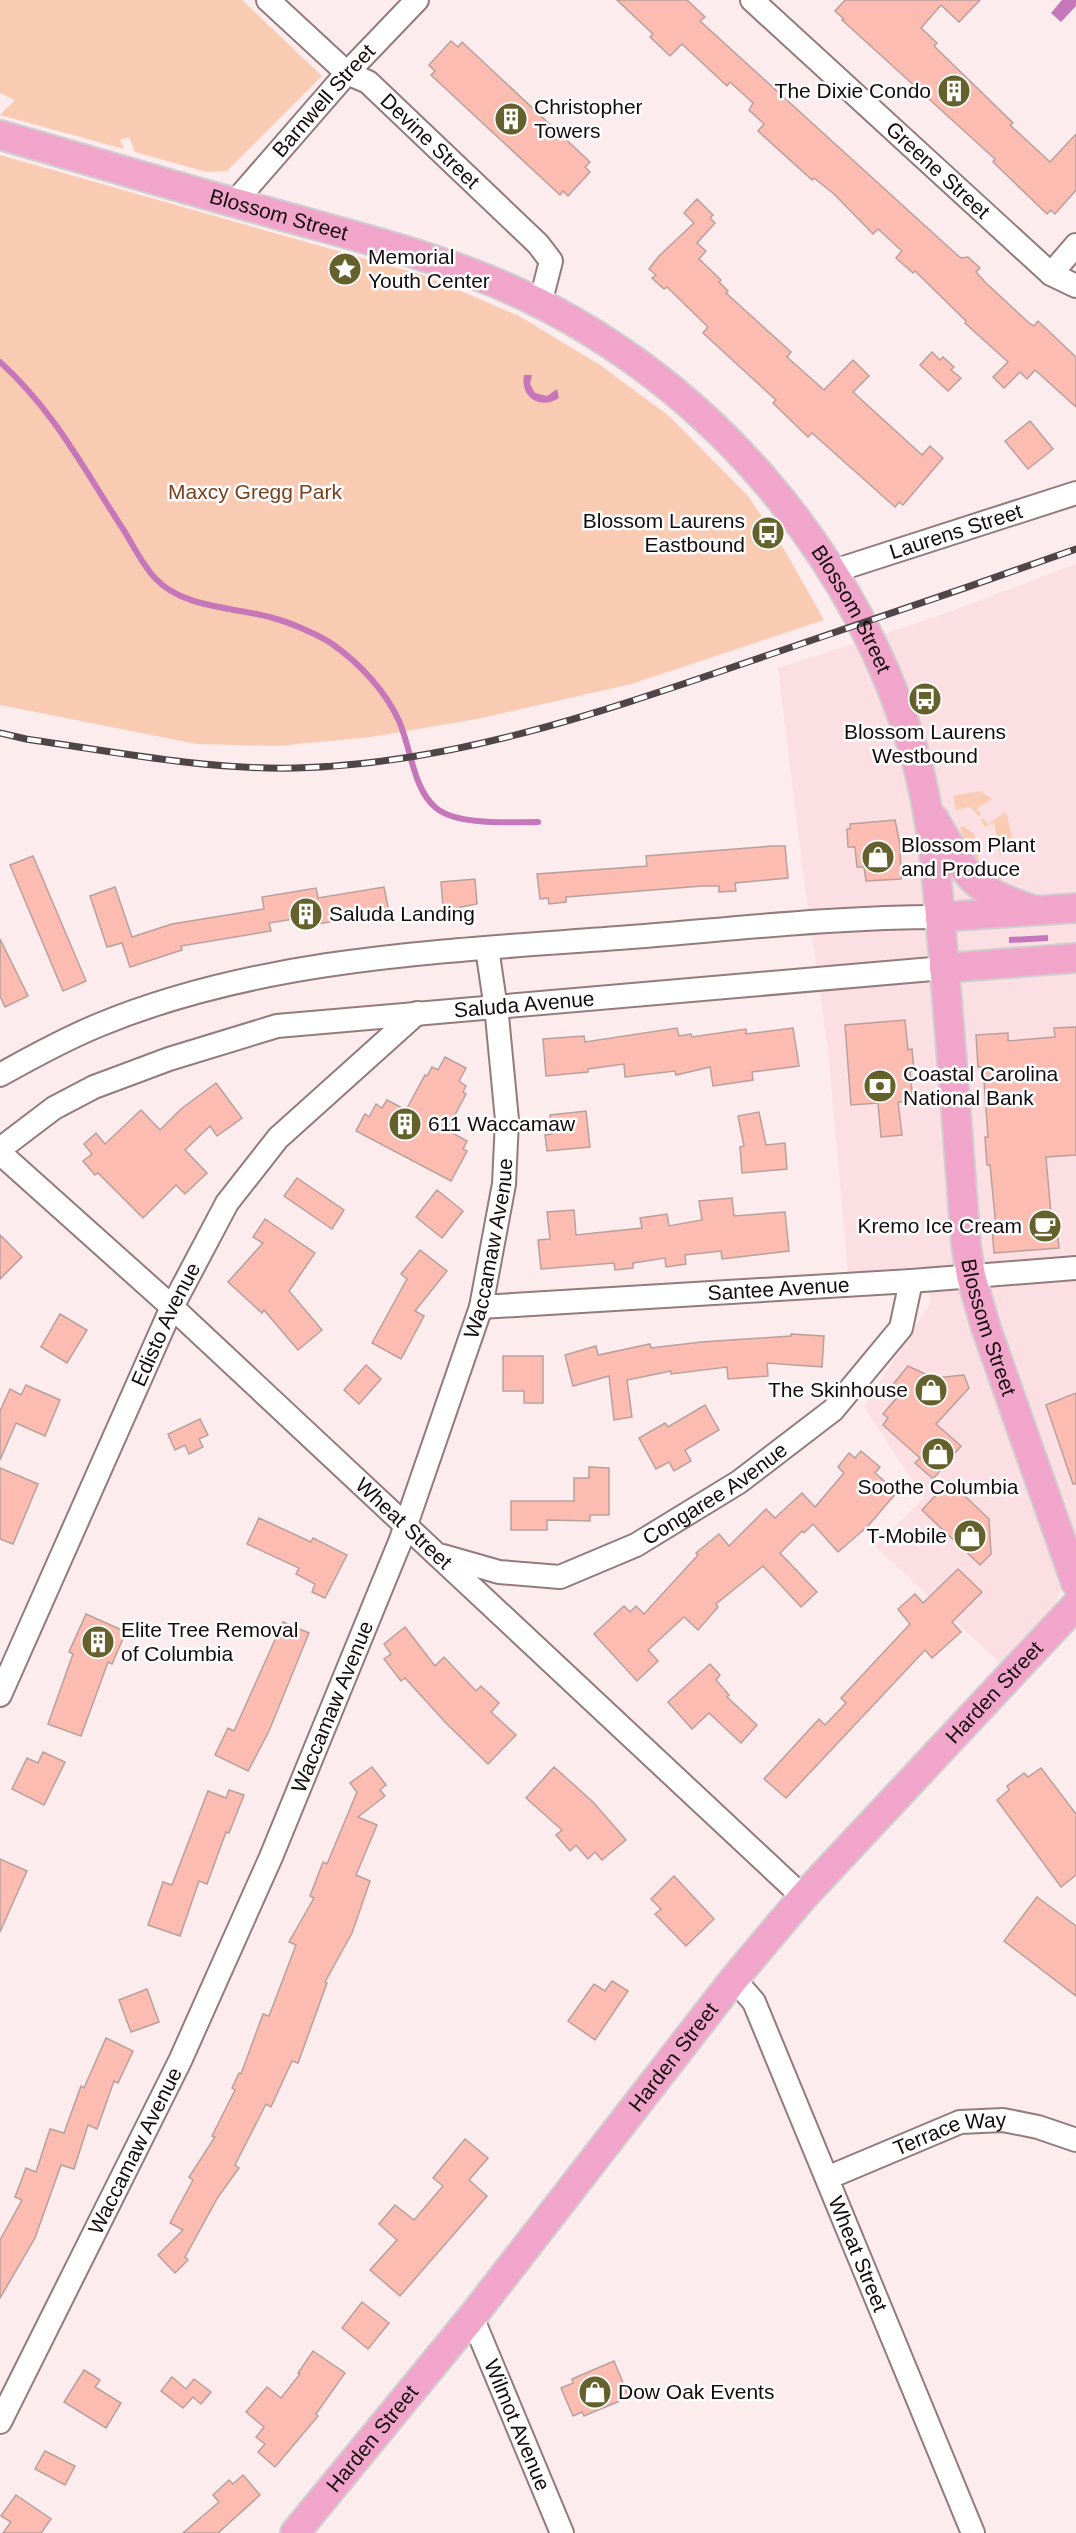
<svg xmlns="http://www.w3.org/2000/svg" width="1076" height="2533" font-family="Helvetica,sans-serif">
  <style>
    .built { fill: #fcdfe2 }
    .green { fill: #facbb3 }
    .water { fill: #c577b9 }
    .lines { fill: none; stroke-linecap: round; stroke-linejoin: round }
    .stream { stroke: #c577b9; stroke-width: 6 }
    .building { fill: #fcbcb1; stroke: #b9a09c; stroke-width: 1.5 }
    .minor-casing { stroke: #937b7d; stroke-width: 26 }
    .major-casing { stroke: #d0cecf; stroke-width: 32 }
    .minor { stroke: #fff; stroke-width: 22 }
    .major { stroke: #f1a5cb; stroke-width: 28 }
    .rail-casing { stroke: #4f4446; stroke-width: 7 }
    .rail { stroke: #fefefe; stroke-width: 4.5; stroke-dasharray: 14; stroke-linecap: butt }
    .labels { text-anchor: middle; stroke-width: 5; stroke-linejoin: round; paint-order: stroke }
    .poi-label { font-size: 21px; fill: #150c0e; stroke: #fefefe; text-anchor: start }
    .street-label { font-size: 21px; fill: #150c0e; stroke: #fefefe }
    .park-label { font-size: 21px; fill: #7a3f1c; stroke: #fefefe }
  </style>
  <rect width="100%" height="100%" fill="#fdecee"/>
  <!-- built -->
  <path class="built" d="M1076,564V1560L1055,1603L1000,1663L875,1546L924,1498L864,1407L931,1302L923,1266L848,1273L828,1050L802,865L778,668L933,618Z"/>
  <!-- green -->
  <g class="green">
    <path d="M0,0H242L322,76L227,171L207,172L135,152L129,137L120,140L124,149L0,115L15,100L0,93Z"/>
    <path d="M0,155L426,276L519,316L600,365L669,416L748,496L785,551L824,620L631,684L477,719L371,737L278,746L197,744L0,705Z"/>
    <path d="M980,791L992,799L977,808L981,815L979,816L970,807L956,810L953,796Z"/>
    <path d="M1006,812L1014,845L1000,856L994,822L985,827L981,819L983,818L988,824Z"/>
    <path d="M963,826L974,834L979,857L977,863L966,851L960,827Z"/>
    <path d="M989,866L1001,873L1002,885L994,882L981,868Z"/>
  </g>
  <!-- water -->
  <g class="water">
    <path d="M1062,0H1076V6L1061,22L1051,13Z"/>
    <path d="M524,375H532L530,384L535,393L547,396L557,389L559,398C541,410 520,398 524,375Z"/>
    <path d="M1048,935V941L1009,943V937Z"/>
  </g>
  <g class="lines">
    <!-- stream -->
    <path class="stream" d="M0,362C55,412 83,468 123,529C133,545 142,564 155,578C183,609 236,607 273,618C289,622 322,636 335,646C361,665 386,692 399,721C411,748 413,789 436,808C458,826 511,822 538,822"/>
  </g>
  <!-- building -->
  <g class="building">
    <path d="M617,0H687L705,17L700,21L955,253L961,258L968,257L980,268L976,272L986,283L1029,323L1034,326L1038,321L1076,357V407L1035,370L1027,379L1020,372L1004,388L993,377L1008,362L965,323L966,321L915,271L913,273L896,258L902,251L878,229L873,234L834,194L814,178L812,180L758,131L764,124L749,110L753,103L730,82L727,86L682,44L670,56L650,37L653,34Z"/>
    <path d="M845,0H980L959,22L941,5L921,28L937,43L934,46L1013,123L1010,125L1050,162L1076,134V190L1055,214L1051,210L1047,214L993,162L995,159L842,20L844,19L835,11Z"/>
    <path d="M451,41L458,47L462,42L590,162L585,167L590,172L568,196L563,191L560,195L431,75L435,71L429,65Z"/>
    <path d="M697,199L713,215L710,218L715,223L697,243L706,251L699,259L721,280L719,282L728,291L726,293L791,352L787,357L824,390L853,360L869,376L853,392L922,455L930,446L943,458L903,505L899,502L895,507L812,433L808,437L773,403L776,400L703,333L708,327L667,287L664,289L652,278L656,275L649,269L659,256L694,223L684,213Z"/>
    <path d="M932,352L940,360L943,357L954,367L951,370L961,378L948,391L920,365Z"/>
    <path d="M1030,421L1053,449L1028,469L1005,441Z"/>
    <path d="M895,820L900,844L901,879L866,881L864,867H857L855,847H848L847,829H850V824Z"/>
    <path d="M773,846H785L788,878L735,883L736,891L719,892V886H702L566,897V902L549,904L548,898L540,899L537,874L647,866L646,856Z"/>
    <path d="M33,856L86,981L63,991L10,865Z"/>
    <path d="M475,879L477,904L451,909V907H443L441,882Z"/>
    <path d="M115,887L132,937L172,924L264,909L262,897L316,888L318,898L384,887L389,912L318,924L317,915L269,923L271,931L181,946L182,950L130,967L122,943L107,947L90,896Z"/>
    <path d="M0,939L28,996L5,1007L0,996Z"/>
    <path d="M905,1020L908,1050L912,1049L914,1071H910L913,1101L898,1102L902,1135L881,1137L878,1103L851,1105L845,1025Z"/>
    <path d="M1076,1027V1155L1046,1157L1052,1226H1057L1059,1248L994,1253L992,1228L996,1227L990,1165H987L985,1137H988L983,1067H978L976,1035L1008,1033V1041L1055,1037L1054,1028Z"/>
    <path d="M677,1028L679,1036L691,1034L692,1037L746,1029V1034L793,1028L799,1066L752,1072L753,1080L713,1086L710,1067L676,1075L675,1071L625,1077L624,1064L588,1069V1072L546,1076L543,1039L584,1036L585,1042Z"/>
    <path d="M445,1057L466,1068L459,1081L466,1086L463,1092L466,1094L447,1130L467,1141L463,1149L467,1151L451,1181L356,1131L365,1114L369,1117L376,1104L382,1108L387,1100L406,1110L425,1075L427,1076L432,1067L438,1070Z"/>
    <path d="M216,1083L242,1118L217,1136L210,1126L185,1150L207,1173L185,1194L176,1185L143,1218L98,1173L95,1175L83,1161L92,1154L84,1144L96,1133L105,1144L141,1110L160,1130L181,1109Z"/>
    <path d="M586,1111L590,1147L547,1151L545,1135L552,1134L550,1115Z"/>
    <path d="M759,1112L766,1145L785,1143L787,1169L742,1173L740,1147L744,1146L738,1116Z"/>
    <path d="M297,1178L344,1210L332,1229L284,1196Z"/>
    <path d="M437,1190L463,1211L442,1238L416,1217Z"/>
    <path d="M732,1198L734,1216L785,1212L789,1251L722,1259L721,1251L685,1255L686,1264L666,1267L665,1258L633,1263V1268L615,1270L614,1263L541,1269L538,1240L550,1239L547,1212L574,1210L576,1235L642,1228L640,1218L667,1214L669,1226L702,1220L699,1201Z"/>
    <path d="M265,1219L315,1253L289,1291L322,1330L298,1350L264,1310L262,1313L228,1282L263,1243L253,1237Z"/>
    <path d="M0,1235L22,1257L0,1279Z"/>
    <path d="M420,1250L447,1271L415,1311L424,1316L401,1359L372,1343L407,1279L401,1274Z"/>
    <path d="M60,1314L87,1330L67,1363L41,1347Z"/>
    <path d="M791,1334L824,1336L822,1367L767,1363L768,1376L728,1379L727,1367L671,1374V1371L627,1380L632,1417L614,1420L609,1376L573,1386L565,1355L596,1346L598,1355L650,1344L651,1348L701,1342L791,1336Z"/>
    <path d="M503,1356H543V1403H524V1391H503Z"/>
    <path d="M366,1365L381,1379L359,1404L344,1390Z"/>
    <path d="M908,1366L934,1378L964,1375L969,1388L936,1424L961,1446L933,1479L915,1463L920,1458L883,1425L888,1418L883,1414L900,1394L891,1387Z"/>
    <path d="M26,1385L60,1400L45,1436L16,1423L0,1460V1411L10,1389L21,1395Z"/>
    <path d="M1076,1393V1484H1073L1046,1405Z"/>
    <path d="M705,1405L719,1430L685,1450L691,1461L674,1471L669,1462L656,1469L639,1438L665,1423L668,1427Z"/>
    <path d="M200,1419L208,1435L199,1439L203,1447L189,1454L185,1445L175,1450L168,1434Z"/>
    <path d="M861,1451L880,1467L875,1473L897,1492L868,1526L838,1552L813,1524L804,1533L802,1531L780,1553L817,1592L801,1607L763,1566L716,1604L718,1607L698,1630L684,1617L648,1650L658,1661L637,1681L594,1634L624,1606L630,1612L636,1606L644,1614L698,1555L696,1553L719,1534L729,1546L766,1509L775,1518L802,1493L815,1507L844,1473L838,1467L849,1453L855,1458Z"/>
    <path d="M589,1467L609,1468V1515H590V1521L547,1520V1530H511V1501H574V1478H589Z"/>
    <path d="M0,1468L38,1484L13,1544L0,1539Z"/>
    <path d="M949,1481L989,1519L991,1554L980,1565L922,1510Z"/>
    <path d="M259,1518L311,1542L313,1538L347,1555L325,1598L312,1592L315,1584L296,1574L299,1568L247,1544Z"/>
    <path d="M958,1569L982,1592L952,1622L961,1632L932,1658L925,1650L786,1798L764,1779L819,1719L825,1725L846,1703L841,1698L910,1624L898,1609L915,1594L923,1603Z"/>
    <path d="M86,1614L126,1632L112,1664L108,1662L81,1736L48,1724L73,1654L69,1652Z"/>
    <path d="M283,1622L309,1633L269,1731L248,1771L215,1755L228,1728L234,1731Z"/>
    <path d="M405,1627L435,1666L444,1657L476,1691L481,1686L499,1703L491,1712L516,1735L488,1764L446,1723L405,1678L401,1681L384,1659L391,1654L384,1644Z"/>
    <path d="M710,1664L720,1675L716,1680L729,1695L727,1697L757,1725L741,1743L709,1713L692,1729L668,1702Z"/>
    <path d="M43,1752L65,1762L44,1805L12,1789L27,1758L38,1763Z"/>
    <path d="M372,1767L386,1785L380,1790L385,1796L358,1817L377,1825L356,1875L370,1881L352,1933L325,1982L327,1983L298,2063L292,2061L271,2107L266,2104L235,2165L239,2168L218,2197L185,2257L188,2260L175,2273L158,2255L183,2230L170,2223L193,2180L189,2177L215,2137L212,2136L235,2090L232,2088L239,2073L241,2074L263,2014L269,2016L296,1945L289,1942L314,1898L310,1896L323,1862L327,1864L357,1792L350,1783Z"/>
    <path d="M554,1767L593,1802L626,1840L602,1860L595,1852L588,1859L576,1845L570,1851L556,1835L562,1830L526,1798Z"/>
    <path d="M1041,1768L1076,1814V1875L1061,1887L997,1800L1009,1790L1007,1786L1024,1773L1028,1777Z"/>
    <path d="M229,1790L244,1795L229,1833L226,1832L207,1884L199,1881L180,1936L148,1925L163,1882L172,1885L208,1791L226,1798Z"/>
    <path d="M0,1859L27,1871L0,1932Z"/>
    <path d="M674,1876L714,1919L686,1946L655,1914L661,1909L651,1899Z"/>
    <path d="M1037,1897L1076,1926V1996L1004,1941Z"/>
    <path d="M612,1981L628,1991L595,2040L568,2021L594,1984L605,1991Z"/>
    <path d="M147,1989L159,2022L131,2032L119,2000Z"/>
    <path d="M106,2038L133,2051L118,2083L114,2081L97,2129L88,2125L74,2169L61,2165L35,2238L0,2298V2240L22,2200L15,2197L26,2168L36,2172L50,2129L64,2133L81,2086L84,2088Z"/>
    <path d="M465,2139L488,2158L469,2180L487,2196L400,2296L370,2270L397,2240L379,2224L395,2205L414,2220L443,2186L433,2178Z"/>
    <path d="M362,2302L389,2323L368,2349L342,2328Z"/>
    <path d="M313,2351L345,2373L316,2414L318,2416L275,2467L258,2452L265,2444L256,2437L264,2427L246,2412L267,2387L281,2398L300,2374L298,2373Z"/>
    <path d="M614,2361L629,2397L584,2416L582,2412L573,2416L561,2388L573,2383L572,2379Z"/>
    <path d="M84,2370L100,2380L95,2387L121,2403L106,2428L64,2402Z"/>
    <path d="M172,2377L186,2389L194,2379L211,2392L201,2404L193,2397L183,2408L161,2391Z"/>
    <path d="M45,2451L75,2466L65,2485L35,2469Z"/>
    <path d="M243,2475L260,2495L218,2533H183L219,2502L213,2495L229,2480L233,2484Z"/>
    <path d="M16,2495L51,2519L41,2533H3L11,2522L1,2516Z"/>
  </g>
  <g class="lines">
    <!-- minor casing -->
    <g class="minor-casing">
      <g id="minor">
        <path id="s1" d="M268,0L347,73L368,82L538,244L551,261L540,304"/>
        <path id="s2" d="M752,0L1051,274L1076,286"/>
        <path id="s3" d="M234,203L347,73L417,0"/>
        <path d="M1051,274L1076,245"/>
        <path id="s4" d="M834,571L1076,493"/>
        <path d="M0,1075C32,1057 65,1039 99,1025C266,956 453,951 631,937C733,929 837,917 940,917"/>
        <path id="s5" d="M0,1149L54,1108L94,1087L169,1059L277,1026L944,968"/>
        <path id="s6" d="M0,1153L172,1307L803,1897"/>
        <path id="s7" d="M481,1307L911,1281L1076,1268"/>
        <path id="s8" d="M443,1556L499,1572L560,1577L636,1545L739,1482L833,1410L901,1328L911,1281"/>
        <path id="s9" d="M0,1695L172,1307L227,1203L278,1138L417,1013"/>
        <path id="s10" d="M734,1979L754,2002L973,2533"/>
        <path id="s11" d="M827,2178L960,2122L1003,2120L1038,2127L1076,2140"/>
        <path id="s12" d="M472,2317L562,2533"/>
        <path id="s13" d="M0,2422L180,2061L271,1857L400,1542L481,1307L504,1184L507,1120L497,1016L487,948"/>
      </g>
    </g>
    <!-- major casing -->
    <g class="major-casing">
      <g id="major">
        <path id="s14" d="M0,135C88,160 176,187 265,211C342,233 422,252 496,283C702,370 863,556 919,771C935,833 938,898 944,962C952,1056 959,1151 966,1245L971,1276L986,1328L1076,1583"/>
        <path d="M934,819C967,875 969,890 1034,910"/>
        <path d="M940,917L1076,908"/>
        <path d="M944,968L1076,958"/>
        <path id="s15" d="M295,2533L472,2317L734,1979L803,1897L1076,1605"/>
      </g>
    </g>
    <!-- minor -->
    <use href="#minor" class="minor"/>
    <!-- major -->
    <use href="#major" class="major"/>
    <!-- rail casing -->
    <g class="rail-casing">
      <path id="rail" d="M0,733L26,739C115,752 206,770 296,768C449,764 593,715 736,666C849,628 963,589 1076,549"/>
    </g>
    <!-- rail -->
    <use href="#rail" class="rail"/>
  </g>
  <!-- icons -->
  <defs>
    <g id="building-disc" transform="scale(1.725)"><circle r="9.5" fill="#64612d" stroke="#fefefe"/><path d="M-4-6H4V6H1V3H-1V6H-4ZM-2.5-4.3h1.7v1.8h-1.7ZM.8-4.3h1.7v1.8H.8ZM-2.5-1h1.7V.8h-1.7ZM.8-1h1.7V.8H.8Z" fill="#fff"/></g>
    <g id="sight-disc" transform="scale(1.725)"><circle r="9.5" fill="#64612d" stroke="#fefefe"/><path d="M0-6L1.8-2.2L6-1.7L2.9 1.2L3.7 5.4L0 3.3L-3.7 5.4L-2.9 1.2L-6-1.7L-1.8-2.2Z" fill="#fff"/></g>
    <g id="bus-disc" transform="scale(1.725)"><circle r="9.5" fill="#64612d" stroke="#fefefe"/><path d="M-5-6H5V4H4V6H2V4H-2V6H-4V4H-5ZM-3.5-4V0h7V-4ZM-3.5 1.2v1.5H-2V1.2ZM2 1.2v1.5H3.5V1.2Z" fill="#fff"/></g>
    <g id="shop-disc" transform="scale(1.725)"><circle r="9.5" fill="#64612d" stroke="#fefefe"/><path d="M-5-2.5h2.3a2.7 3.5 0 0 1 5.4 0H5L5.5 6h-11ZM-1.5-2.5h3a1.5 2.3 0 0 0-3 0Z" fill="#fff"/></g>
    <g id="bank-disc" transform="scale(1.725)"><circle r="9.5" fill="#64612d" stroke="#fefefe"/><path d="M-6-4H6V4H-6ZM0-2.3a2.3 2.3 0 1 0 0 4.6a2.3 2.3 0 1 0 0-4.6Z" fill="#fff"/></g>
    <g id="cafe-disc" transform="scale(1.725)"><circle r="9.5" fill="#64612d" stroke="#fefefe"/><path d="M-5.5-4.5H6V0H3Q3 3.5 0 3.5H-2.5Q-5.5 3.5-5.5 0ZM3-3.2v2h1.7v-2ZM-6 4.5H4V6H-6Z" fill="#fff"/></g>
  </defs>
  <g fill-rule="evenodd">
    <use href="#building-disc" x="954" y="91"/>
    <use href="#building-disc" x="511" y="119"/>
    <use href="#sight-disc" x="345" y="269"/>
    <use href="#bus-disc" x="768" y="533"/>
    <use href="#bus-disc" x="925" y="699"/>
    <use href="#shop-disc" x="878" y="857"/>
    <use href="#building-disc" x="306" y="914"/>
    <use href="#bank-disc" x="880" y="1086"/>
    <use href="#building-disc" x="405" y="1124"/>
    <use href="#cafe-disc" x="1045" y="1226"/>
    <use href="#shop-disc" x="931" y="1390"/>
    <use href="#shop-disc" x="938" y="1454"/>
    <use href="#shop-disc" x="970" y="1536"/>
    <use href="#building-disc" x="98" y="1642"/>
    <use href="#shop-disc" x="595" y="2392"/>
  </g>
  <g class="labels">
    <!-- poi labels -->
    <g class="poi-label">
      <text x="931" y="98" text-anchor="end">The Dixie Condo</text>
      <text x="534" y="114">Christopher<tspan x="534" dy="24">Towers</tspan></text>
      <text x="368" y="264">Memorial<tspan x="368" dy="24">Youth Center</tspan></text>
      <text x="745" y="528" text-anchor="end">Blossom Laurens<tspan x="745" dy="24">Eastbound</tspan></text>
      <text x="925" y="739" text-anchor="middle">Blossom Laurens<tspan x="925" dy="24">Westbound</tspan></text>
      <text x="901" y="852">Blossom Plant<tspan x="901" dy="24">and Produce</tspan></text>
      <text x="329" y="921">Saluda Landing</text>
      <text x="903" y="1081">Coastal Carolina<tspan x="903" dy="24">National Bank</tspan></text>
      <text x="428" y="1131">611 Waccamaw</text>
      <text x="1022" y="1233" text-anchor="end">Kremo Ice Cream</text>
      <text x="908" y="1397" text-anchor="end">The Skinhouse</text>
      <text x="938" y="1494" text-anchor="middle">Soothe Columbia</text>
      <text x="947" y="1543" text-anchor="end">T-Mobile</text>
      <text x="121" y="1637">Elite Tree Removal<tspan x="121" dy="24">of Columbia</tspan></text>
      <text x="618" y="2399">Dow Oak Events</text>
    </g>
    <!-- street labels -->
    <g class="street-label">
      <text dy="7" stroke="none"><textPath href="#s3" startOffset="136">Barnwell Street</textPath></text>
      <text dy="7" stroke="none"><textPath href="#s1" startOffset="216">Devine Street</textPath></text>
      <text dy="7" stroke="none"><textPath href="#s2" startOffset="252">Greene Street</textPath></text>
      <text dy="7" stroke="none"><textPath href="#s14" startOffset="290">Blossom Street</textPath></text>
      <text dy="7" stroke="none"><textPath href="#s4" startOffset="128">Laurens Street</textPath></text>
      <text dy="7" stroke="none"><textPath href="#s14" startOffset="1010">Blossom Street</textPath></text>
      <text dy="7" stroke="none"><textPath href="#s5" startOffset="554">Saluda Avenue</textPath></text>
      <text dy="7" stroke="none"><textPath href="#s13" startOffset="1275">Waccamaw Avenue</textPath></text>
      <text dy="7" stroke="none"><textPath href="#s7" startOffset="298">Santee Avenue</textPath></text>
      <text dy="7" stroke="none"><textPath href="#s9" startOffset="406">Edisto Avenue</textPath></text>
      <text dy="7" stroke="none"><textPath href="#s14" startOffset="1748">Blossom Street</textPath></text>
      <text dy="7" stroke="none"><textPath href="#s8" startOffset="296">Congaree Avenue</textPath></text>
      <text dy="7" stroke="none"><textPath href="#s6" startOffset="548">Wheat Street</textPath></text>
      <text dy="7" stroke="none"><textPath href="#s15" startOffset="1094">Harden Street</textPath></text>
      <text dy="7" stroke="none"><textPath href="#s13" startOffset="789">Waccamaw Avenue</textPath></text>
      <text dy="7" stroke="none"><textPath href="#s15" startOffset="608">Harden Street</textPath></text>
      <text dy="7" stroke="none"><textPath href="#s11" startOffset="132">Terrace Way</textPath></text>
      <text dy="7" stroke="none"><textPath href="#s13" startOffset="303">Waccamaw Avenue</textPath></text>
      <text dy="7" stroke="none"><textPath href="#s10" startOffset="303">Wheat Street</textPath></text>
      <text dy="7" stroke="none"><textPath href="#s12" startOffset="117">Wilmot Avenue</textPath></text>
      <text dy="7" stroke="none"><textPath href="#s15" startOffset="122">Harden Street</textPath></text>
    </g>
    <!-- park labels -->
    <g class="park-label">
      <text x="255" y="499">Maxcy Gregg Park</text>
    </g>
  </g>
</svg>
